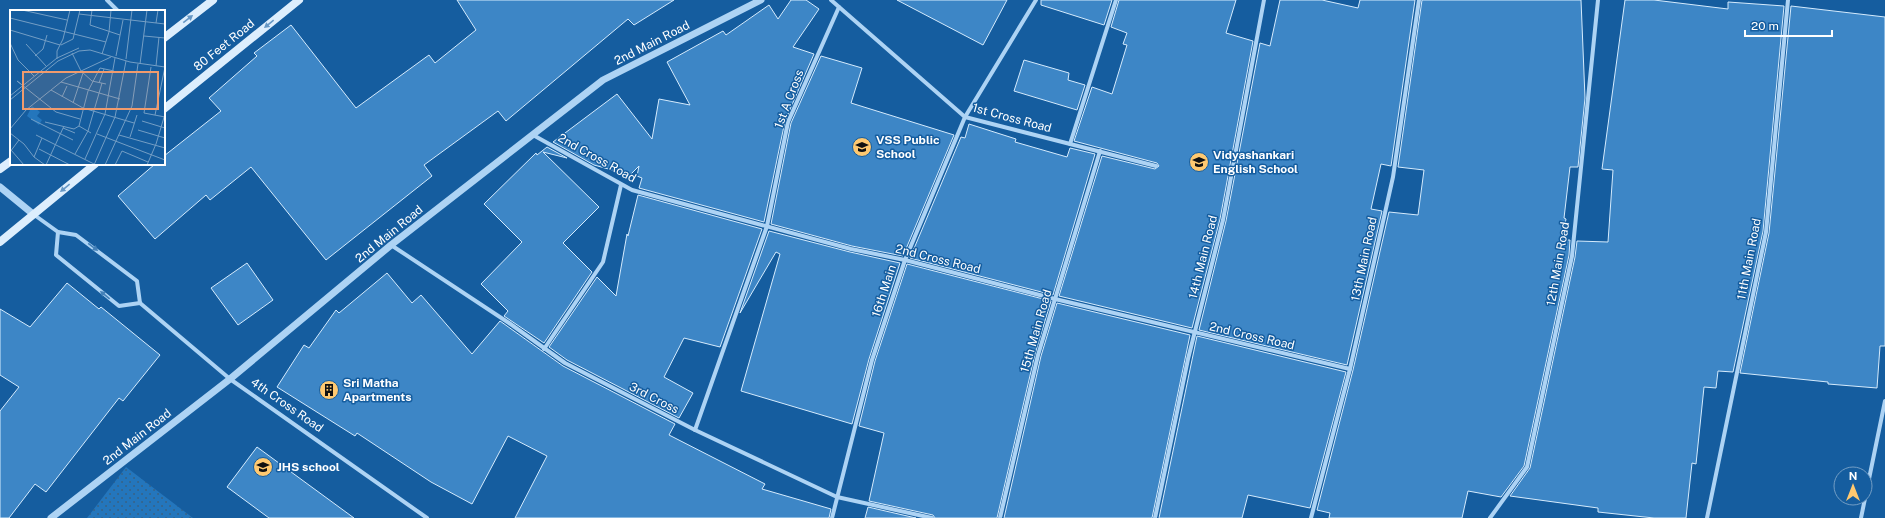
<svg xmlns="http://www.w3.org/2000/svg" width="1885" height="518" font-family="'Public Sans',sans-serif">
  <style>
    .grass { fill: url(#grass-dots) }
    .building { fill: #3d86c6; stroke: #d5ebfd }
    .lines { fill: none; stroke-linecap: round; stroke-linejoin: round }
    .minor { stroke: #add3f4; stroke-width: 4 }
    .tertiary { stroke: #add3f4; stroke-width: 7 }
    .secondary { stroke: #ddeefd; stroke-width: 8 }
    .oneway { fill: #6597c5 }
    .oneway2 { fill: #4380b8 }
    .labels { text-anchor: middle; stroke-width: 3; stroke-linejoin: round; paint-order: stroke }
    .street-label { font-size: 12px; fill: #fff; stroke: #155d9f }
    .poi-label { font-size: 12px; font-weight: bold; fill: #fff; stroke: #155d9f; text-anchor: start }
    .inset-road { fill: none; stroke: #739ec5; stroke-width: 1 }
    .view { fill: #f19b6d; fill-opacity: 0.15; stroke: #f19b6d; stroke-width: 2 }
    .inset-edge { fill: none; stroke: #fff; stroke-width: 2 }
  </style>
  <defs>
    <pattern id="grass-dots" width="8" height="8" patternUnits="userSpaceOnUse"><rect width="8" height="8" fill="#2476bc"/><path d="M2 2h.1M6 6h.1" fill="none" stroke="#386184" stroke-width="1.8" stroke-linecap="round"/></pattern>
  </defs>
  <rect width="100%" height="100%" fill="#155d9f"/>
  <!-- grass -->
  <path class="grass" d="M126,467L193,518H87Z"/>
  <!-- building -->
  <g class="building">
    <path d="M457,0H674L634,25L628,19L506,121L498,111L424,165L432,176L326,260L251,167L210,200L206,195L155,239L118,196L155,164H164V156L221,111L209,98L257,56L254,53L291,25L356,108L429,55L435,63L476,30Z"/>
    <path d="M791,0H806L819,9L793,47L814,54L785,121L764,222L639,188L642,178L637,176L639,166L630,175L594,165L553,142L617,94L652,139L659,99L690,105L667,62L723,31L726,35L769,5L778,19Z"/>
    <path d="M897,0H1007L983,45Z"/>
    <path d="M1041,0H1112L1104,25L1041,5Z"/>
    <path d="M1119,0H1236L1226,33L1253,41L1220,219L1192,328L1059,296L1102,156L1155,169L1159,166L1157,163L1074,141L1092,87L1112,94L1127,45L1123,44L1127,33L1111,27Z"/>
    <path d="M1280,0H1322L1358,8L1360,0H1415L1391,166L1381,164L1371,209L1382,211L1347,365L1199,330L1226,221L1260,43L1270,46Z"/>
    <path d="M1422,0H1581L1585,98L1578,167H1570L1564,218L1566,219L1562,240H1570L1569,255L1524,466L1501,497L1468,491L1462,518H1329L1330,513L1317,510L1353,370L1389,212L1418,215L1424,170L1398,167Z"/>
    <path d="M1625,0H1654L1728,9V2L1784,6L1763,231L1733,372L1718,371L1716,388L1704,387L1696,464L1692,463L1686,518H1654L1598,512V508L1510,496L1530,468L1575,257L1577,241L1608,242L1613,170L1602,169Z"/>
    <path d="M1791,6L1885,17V346H1880L1877,388L1828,384V382L1740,373L1769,233Z"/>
    <path d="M821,56L862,68L851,103L954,135L903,256L852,246L771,224L791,123Z"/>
    <path d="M1024,60L1069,73L1068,80L1085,85L1077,110L1014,91Z"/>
    <path d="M969,124L1016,139L1015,142L1067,157L1070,148L1095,154L1053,295L910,258L961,137L965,138Z"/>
    <path d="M547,147L567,158L543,152L599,207L563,243L592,272L544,343L504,316L508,311L481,284L522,242L484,204L536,153L537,155Z"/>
    <path d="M638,195L762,229L720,347L684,338L664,377L693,393L679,418L567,360L549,347L597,277L616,296L627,234L628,236Z"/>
    <path d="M769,231L850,252L900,263L869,359L852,424L741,391L780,254L776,252L740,313Z"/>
    <path d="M247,263L273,300L238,325L211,288Z"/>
    <path d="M907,264L1051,301L1035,354L997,518H935L933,515L869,501L884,433L859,426L875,361Z"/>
    <path d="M387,273L412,303L421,295L472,354L500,321L563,366L675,424L669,435L765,484L762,489L831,509L829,518H515L547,456L508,436L472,504L431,482L357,433L355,436L277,387L304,345L309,348L336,310L339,313Z"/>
    <path d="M67,283L99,309L101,307L160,355L123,401L119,398L46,492L35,484L9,518H0V411L19,387L0,375V309L30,327Z"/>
    <path d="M1057,303L1190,335L1152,518H1004L1041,356Z"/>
    <path d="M1197,336L1346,372L1310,508L1248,495L1242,518H1159Z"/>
    <path d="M257,447L354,518H269L227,487Z"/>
    <path d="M868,507L916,518H865Z"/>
  </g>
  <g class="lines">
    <!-- minor -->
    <g class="minor">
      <path d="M107,0L118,11"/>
      <path d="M831,0L965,117L1156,166"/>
      <path d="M533,135L632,190L851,249L905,260L1055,299L1350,369"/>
      <path d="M1070,144L1116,0"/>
      <path d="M33,214L58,232L76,235L137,281L140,303"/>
      <path d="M58,232L56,255L119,306L140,303"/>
      <path d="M391,245L509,323L565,363L695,430L837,497L932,518"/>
      <path d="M140,303L230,379L427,518"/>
      <path d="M544,349L603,262L621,185"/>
      <path d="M695,430L767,226L788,122L839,7"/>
      <path d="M832,518L872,360L905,260L965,117L1036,0"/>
      <path d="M1000,518L1038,355L1100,151"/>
      <path d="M1155,518L1188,359L1223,220L1264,0"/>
      <path d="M1311,518L1350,369L1393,177L1419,0"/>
      <path d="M1490,518L1527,467L1572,256L1598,0"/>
      <path d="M1707,518L1766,232L1788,0"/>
      <path d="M1861,518L1885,401"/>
    </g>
    <!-- tertiary -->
    <g class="tertiary">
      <path d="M0,187L33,214"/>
      <path d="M51,518L230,379L391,245L603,80L761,0"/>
    </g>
    <!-- secondary -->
    <g class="secondary">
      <path d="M164,38L213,0"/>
      <path d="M164,109L299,0"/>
      <path d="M0,169L11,161"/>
      <path d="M0,242L95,164"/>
    </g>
  </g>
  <!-- one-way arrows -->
  <defs><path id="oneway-solid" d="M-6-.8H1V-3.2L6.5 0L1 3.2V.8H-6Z"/></defs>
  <g class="oneway">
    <use href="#oneway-solid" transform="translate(188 19) rotate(-38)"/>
    <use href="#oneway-solid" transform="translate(269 24) rotate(141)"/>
    <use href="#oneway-solid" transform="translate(65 188) rotate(141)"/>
  </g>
  <g class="oneway2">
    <use href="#oneway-solid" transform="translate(93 247) rotate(37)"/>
    <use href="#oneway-solid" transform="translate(105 295) rotate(-141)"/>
  </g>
  <!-- icons -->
  <defs>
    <g id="school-disc" transform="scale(1)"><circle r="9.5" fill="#ffc970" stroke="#155d9f"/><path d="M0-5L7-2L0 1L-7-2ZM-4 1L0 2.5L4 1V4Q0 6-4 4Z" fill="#111"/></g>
    <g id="building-disc" transform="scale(1)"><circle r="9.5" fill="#ffc970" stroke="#155d9f"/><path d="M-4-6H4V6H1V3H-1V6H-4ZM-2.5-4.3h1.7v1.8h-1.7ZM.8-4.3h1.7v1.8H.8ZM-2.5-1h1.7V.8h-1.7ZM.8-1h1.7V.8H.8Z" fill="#111"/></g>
  </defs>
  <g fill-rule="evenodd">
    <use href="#school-disc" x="862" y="147"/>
    <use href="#school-disc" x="1199" y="162"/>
    <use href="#building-disc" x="329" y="390"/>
    <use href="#school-disc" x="263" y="467"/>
  </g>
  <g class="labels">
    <!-- street labels -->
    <g class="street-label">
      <text transform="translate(652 43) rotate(-27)" y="4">2nd Main Road</text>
      <text transform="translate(224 45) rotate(-39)" y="4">80 Feet Road</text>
      <text transform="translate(789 99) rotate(-69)" y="4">1st A Cross</text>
      <text transform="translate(1012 118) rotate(15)" y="4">1st Cross Road</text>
      <text transform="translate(597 158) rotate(29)" y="4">2nd Cross Road</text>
      <text transform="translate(389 234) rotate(-39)" y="4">2nd Main Road</text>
      <text transform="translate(1203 257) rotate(-76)" y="4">14th Main Road</text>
      <text transform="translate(938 259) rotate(14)" y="4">2nd Cross Road</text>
      <text transform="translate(1364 259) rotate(-78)" y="4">13th Main Road</text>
      <text transform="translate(1749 259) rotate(-79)" y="4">11th Main Road</text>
      <text transform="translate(1558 264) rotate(-80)" y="4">12th Main Road</text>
      <text transform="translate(884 291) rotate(-72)" y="4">16th Main</text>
      <text transform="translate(1036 331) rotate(-74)" y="4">15th Main Road</text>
      <text transform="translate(1252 336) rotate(13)" y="4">2nd Cross Road</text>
      <text transform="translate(654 398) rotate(27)" y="4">3rd Cross</text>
      <text transform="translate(287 405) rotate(35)" y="4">4th Cross Road</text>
      <text transform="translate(137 437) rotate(-38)" y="4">2nd Main Road</text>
    </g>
    <!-- poi labels -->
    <g class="poi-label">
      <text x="876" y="144">VSS Public<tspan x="876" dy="14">School</tspan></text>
      <text x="1213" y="159">Vidyashankari<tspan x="1213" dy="14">English School</tspan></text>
      <text x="343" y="387">Sri Matha<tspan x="343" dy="14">Apartments</tspan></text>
      <text x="277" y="471">JHS school</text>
    </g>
  </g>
  <!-- overview -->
  <g transform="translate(10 10)">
    <rect width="155" height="155" fill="#155d9f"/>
    <path d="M22,96L30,102L27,106L32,110L29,115L17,106Z" fill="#2476bc"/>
    <path class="inset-road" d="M12,0L57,10M82,0L80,15L110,25M69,4L155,14M0,8L96,32M146,13L148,0M0,20L50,35M134,26L155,28M0,33L8,50L24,66M16,34L36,56M51,35L63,29L70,0M62,43L71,61L82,71L96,74M92,44L99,22L101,0M25,46L33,39L37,25M106,46L113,10M47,49V41L53,29L60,0M116,49L122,0M130,54L137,0M146,56L149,27M141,57L134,103L155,107M51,72L110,89M89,73L94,59M11,74L7,71L46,102L70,109M41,80L73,98L124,113M0,86L47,48L69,38M52,87L57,76M0,90L48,51L69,41L80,40L120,52L155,57M63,93L73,63M145,105L155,57M21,109L63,130M132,111L155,118M35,112L64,119L69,116L81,123M69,116L78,81L90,58L104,61M53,118L65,123M0,119L16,100L56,68L101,47M128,120L155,128M0,123L14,134L24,147L35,155M87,124L155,150M26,125L84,154M109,125L155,138M120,127L127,105M29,139L60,155M1,140L14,155M0,142L9,130M65,144L78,121L92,73M24,147L32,128M75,149L95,104L105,48M36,155L54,116M84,155L105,107L116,51M95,155L122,96L128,54M105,155L112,141L138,152M137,155L146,134L155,104"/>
    <path class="view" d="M13,62H148V99H13Z"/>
    <rect width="155" height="155" class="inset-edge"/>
  </g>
  <!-- north arrow -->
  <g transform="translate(1853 486)"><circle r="19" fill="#155d9f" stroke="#739ec5"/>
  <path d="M0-3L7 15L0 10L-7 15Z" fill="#ffc970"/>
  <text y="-6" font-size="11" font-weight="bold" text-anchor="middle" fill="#ffffff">N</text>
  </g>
  <!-- scale -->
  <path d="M1745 30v6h87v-6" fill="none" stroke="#ffffff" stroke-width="2"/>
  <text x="1751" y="30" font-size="12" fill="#ffffff" stroke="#155d9f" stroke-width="3" paint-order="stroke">20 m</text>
</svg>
